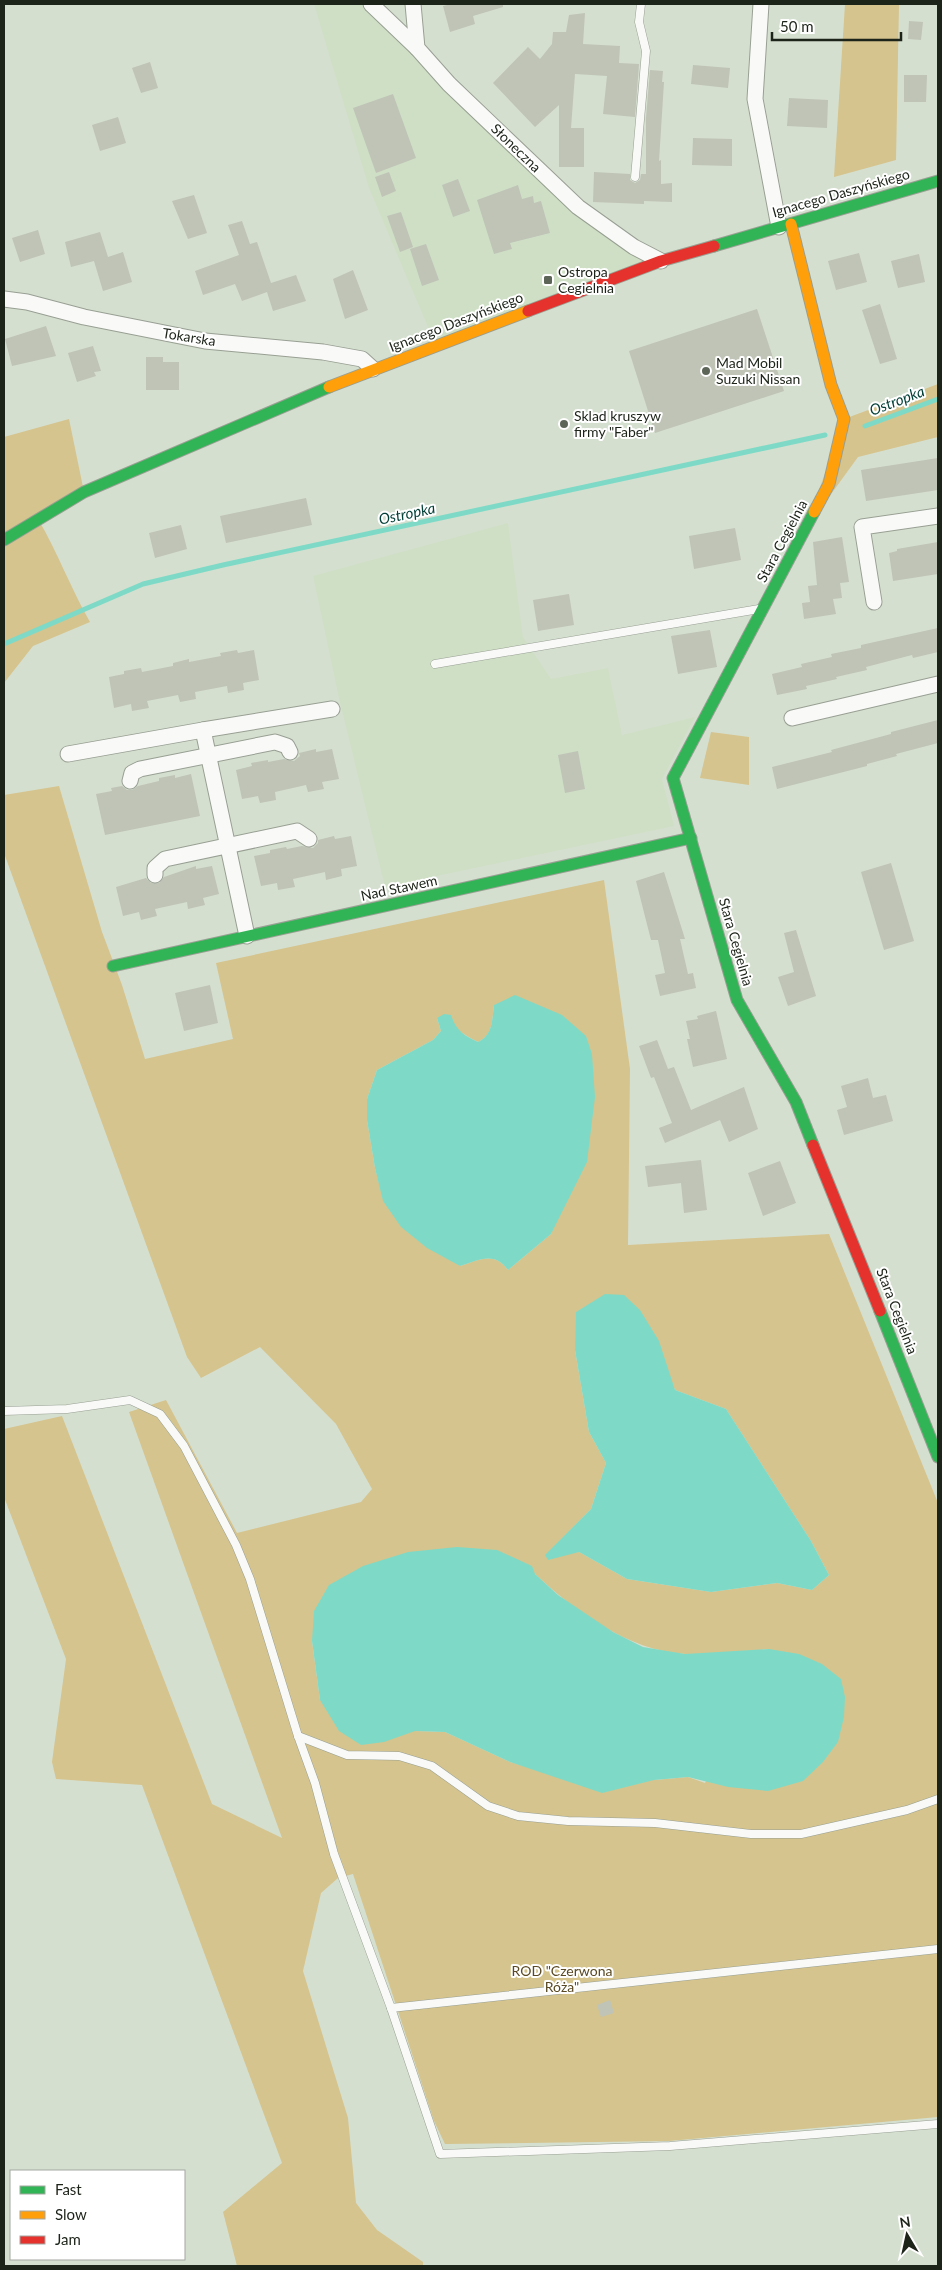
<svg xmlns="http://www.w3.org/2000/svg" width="942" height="2270" font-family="Lato,sans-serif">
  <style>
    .built { fill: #cfdfc5 }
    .green { fill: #d5c48e; fill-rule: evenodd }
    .water { fill: #7edac6 }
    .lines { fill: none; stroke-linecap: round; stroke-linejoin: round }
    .stream { stroke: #7edac6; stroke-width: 5 }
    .building { fill: #bfc4b7 }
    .lane-casing { stroke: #989f93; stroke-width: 9 }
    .street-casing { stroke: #989f93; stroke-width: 17 }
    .fast-casing { stroke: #989f93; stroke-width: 13 }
    .slow-casing { stroke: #989f93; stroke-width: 13 }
    .jam-casing { stroke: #989f93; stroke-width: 13 }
    .lane { stroke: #f9faf8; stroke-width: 8 }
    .street { stroke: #f9faf8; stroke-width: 15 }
    .fast { stroke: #30b455; stroke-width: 11 }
    .slow { stroke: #ff9f0a; stroke-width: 11 }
    .jam { stroke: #e5322d; stroke-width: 11 }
    .poi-dot { fill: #5d6558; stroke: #fff; stroke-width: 2 }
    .labels { text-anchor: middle; stroke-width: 4; stroke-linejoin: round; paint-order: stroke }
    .street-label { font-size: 14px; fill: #1c2318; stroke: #fff }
    .poi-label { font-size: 14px; fill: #1c2318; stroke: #fff; text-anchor: start }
    .park-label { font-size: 14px; fill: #5a4923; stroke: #fff }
    .water-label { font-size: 15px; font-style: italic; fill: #013e36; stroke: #fff }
  </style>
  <rect width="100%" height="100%" fill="#d5dfcf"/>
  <!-- built -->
  <g class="built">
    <path d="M314,4H371L578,207L661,261L436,346L369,188Z"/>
    <path d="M508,523L523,637L551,679L608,668L622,735L695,717L662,779L674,826L385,887L339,698L313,576Z"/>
  </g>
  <!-- green -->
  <g class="green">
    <path d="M845,4H899L896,160L834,177Z"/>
    <path d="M938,384V437L858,457L805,530L844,419Z"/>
    <path d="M69,419L84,492L38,519C58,553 71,589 90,622L33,646L4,683V437Z"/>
    <path d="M711,732L749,737V785L700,778Z"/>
    <path d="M59,786L102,932L122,985L145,1059L233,1039L216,963L604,880L630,1069L628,1245L829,1234L938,1503V2117L669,2141L445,2144L434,2121L353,1874L338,1878L321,1893L303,1971L348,2118L356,2203L377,2230L423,2262V2266H237L223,2212L282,2163L142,1785L56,1779L52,1762L66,1659L4,1497V1429L62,1416L212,1804L282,1838L129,1412L166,1400L237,1533L361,1502L372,1489L336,1424L260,1347L201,1378L187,1357L4,853V795ZM494,1005L557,1219L551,1234L508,1270C494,1251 479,1260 460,1266L384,1201L375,1168L367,1120V1099L377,1070L433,1040L441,1031L437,1018C453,1025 463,1035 478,1042C493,1035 492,1021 494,1005ZM575,1350L668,1372L675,1390L726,1409L811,1541L829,1575L812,1590L777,1583L711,1592L627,1579L579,1552L546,1555L591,1509L606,1463L589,1432ZM535,1574C576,1612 627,1650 685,1654C712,1656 741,1652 769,1649L705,1783L688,1777L655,1780L541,1771L510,1762L445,1732L415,1731L320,1700L312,1641Z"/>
  </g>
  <!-- water -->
  <g class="water">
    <path d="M515,995L562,1015L586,1036L592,1054L595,1097L587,1162L551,1234L508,1270C494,1251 479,1260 460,1266L427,1248L401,1227L383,1201L375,1168L367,1120V1099L377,1070L433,1040L441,1031L437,1018L444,1014L451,1015C456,1031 465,1036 478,1042C493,1035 492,1020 494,1005Z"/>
    <path d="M605,1294L624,1295L640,1310L659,1341L675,1390L726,1409L811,1541L829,1575L812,1590L777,1583L711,1592L627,1579L579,1552L548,1560L545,1555L591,1509L606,1463L589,1432L575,1350L576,1312Z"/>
    <path d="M457,1547L497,1550L532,1566L535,1574L558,1595L613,1632L643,1647L685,1654L769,1649L799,1654L822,1664L841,1679L845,1697L844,1717L838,1742L823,1762L803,1781L768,1791L728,1787L688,1777L654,1780L602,1793L510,1762L445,1732L415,1731L384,1742L361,1745L339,1731L320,1700L312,1641L314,1611L329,1585L363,1566L408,1552Z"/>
  </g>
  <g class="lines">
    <!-- stream -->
    <g class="stream">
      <path d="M865,426L938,399"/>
      <path d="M4,644L143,584L223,565L825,435"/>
    </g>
  </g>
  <!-- building -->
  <g class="building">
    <path d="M451,4H503V7L473,16L475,24L450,32L443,6Z"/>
    <path d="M585,13L583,44L620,46L619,63L639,64L635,117L603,114L607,76L575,74L571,128H584V167H559V105L535,127L493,83L528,47L540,59L552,44L553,32H566L569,15Z"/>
    <path d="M909,21L923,22L921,40L908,39Z"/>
    <path d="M150,62L158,88L141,93L132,68Z"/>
    <path d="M693,65L730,68L728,88L691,84Z"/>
    <path d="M650,70L663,71L662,82H664L659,161L661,160V184L672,183V202L644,201V204L593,202L594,172L630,174V180L635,183L640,180L641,174H646V118Z"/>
    <path d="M904,75H927L926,102H904Z"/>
    <path d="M393,94L416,158L376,173L353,108Z"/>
    <path d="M789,98L828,100L827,128L787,126Z"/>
    <path d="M118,117L126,143L100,151L92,125Z"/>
    <path d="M693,138L732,139V166L692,165Z"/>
    <path d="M389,172L396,191L382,197L375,177Z"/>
    <path d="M458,179L470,211L453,217L442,185Z"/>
    <path d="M518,185L522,199L533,196L534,203L541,201L550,233L510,243L512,249L494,254L477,200Z"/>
    <path d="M194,195L207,233L188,239L172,201Z"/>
    <path d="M401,212L413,247L400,252L387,216Z"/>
    <path d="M242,221L250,244L257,242L271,283L296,275L306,301L273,311L267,292L242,301L235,284L203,295L195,271L239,255L228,225Z"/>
    <path d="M38,230L45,254L20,262L12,238Z"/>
    <path d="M100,232L108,257L123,252L132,282L103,291L94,261L71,267L65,242Z"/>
    <path d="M426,244L439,280L422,286L410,249Z"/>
    <path d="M859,253L867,282L836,290L828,261Z"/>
    <path d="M919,254L925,282L898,288L891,261Z"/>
    <path d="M353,270L368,310L345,319L333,279Z"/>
    <path d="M880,304L897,359L880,364L862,310Z"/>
    <path d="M757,309L784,391L655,433L629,351Z"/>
    <path d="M46,326L56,356L12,366L5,339Z"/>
    <path d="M93,346L101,371L94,372L96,376L77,382L68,353Z"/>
    <path d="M146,357H163V362H179V390H146Z"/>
    <path d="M938,458V490L866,501L861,470Z"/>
    <path d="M306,498L312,525L226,543L220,516Z"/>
    <path d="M181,525L187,549L155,558L149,533Z"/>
    <path d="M735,528L741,560L694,569L689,536Z"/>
    <path d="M842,537L849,582L840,583L842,598L833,599L836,614L804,619L802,603L810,602L808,586L817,585L813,542Z"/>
    <path d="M938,542V574L893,581L889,553L897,551V549Z"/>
    <path d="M569,594L574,625L538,631L533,600Z"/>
    <path d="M938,628V652L913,658L912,655L866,667L867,670L836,677L837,679L806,686L807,689L777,695L772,674L802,667L801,664L832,657L831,654L861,648V645Z"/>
    <path d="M710,630L717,667L678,674L671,636Z"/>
    <path d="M237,650L238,653L254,650L259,680L243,683L244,690L228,693L227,686L195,692L196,699L180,702L178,695L147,701L149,708L132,711L131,704L114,708L109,677L124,674V671L141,668L142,672L173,666V663L189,659V662L221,656L220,653Z"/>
    <path d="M938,720V743L896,754L897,756L867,764V766L777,789L772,767L832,752L831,750L891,734V732Z"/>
    <path d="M316,749V752L332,749L339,779L322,782L324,789L308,792L306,785L275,792L276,800L260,803L258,796L242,799L236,770L252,766L251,763L268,760V762L284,759L294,761L300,756L299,753Z"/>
    <path d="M578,751L585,789L565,793L558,755Z"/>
    <path d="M191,774L200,816L105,835L96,794L112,791L111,788L122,786L127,790H132L138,786L159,781V778L175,775V778Z"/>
    <path d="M334,836L335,839L351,836L357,866L341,869L342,876L326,880L325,872L293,879L295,887L278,890L277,883L261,886L254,856L270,853V850L286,847L287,849L302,846L313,848L318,843V840Z"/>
    <path d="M891,863L914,941L884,950L861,872Z"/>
    <path d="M196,866V869L212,866L219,894L203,898L205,905L188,909L187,902L155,909L157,916L141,920L139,912L123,916L116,887L146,878L151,883H159L164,877Z"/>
    <path d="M664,872L685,939H680L688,974L693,973L696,988L660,996L655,975L665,973L658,940H651L636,881Z"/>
    <path d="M796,930L816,996L788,1006L778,977L794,972L784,933Z"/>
    <path d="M210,985L218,1023L184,1031L175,993Z"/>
    <path d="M716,1011L727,1059L693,1067L687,1039H690L686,1021L698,1019L697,1016Z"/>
    <path d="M657,1040L668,1069L674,1067L691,1110L744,1087L758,1129L729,1142L720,1120L665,1143L659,1128L672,1123L654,1077L651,1078L639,1046Z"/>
    <path d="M868,1078L873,1098L886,1095L893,1121L844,1135L837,1110L847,1107L841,1086Z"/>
    <path d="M701,1160L707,1210L684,1213L681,1183L648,1187L645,1166Z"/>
    <path d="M780,1161L796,1203L763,1216L748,1173Z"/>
    <path d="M610,2000L614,2013L601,2017L597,2005Z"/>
  </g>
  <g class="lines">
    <!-- lane casing -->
    <g class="lane-casing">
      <g id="lane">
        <path d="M635,177L646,51L639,22L641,4"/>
        <path d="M435,664L759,609"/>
        <path d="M4,1411L67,1409L130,1400L160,1414L184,1446L236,1545L250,1579L298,1736L315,1783L334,1854L391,2008L440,2154L670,2146L938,2124"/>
        <path d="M298,1736L347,1755L399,1756L432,1766L488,1806L518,1816L568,1821L655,1823L751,1834H801L907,1810L938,1799"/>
        <path d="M391,2008L938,1949"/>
      </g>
    </g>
    <!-- street casing -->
    <g class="street-casing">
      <g id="street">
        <path d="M371,4L417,48"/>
        <path d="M413,4L417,48L449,84L578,207L634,247L661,261"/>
        <path d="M761,4L755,99L779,227"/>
        <path d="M4,299L27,302L84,317L205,341L323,352L362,359L373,369"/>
        <path d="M874,602L862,527L938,516"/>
        <path d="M792,718L938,684"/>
        <path d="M68,754L203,730"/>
        <path d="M130,781L132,773L140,769L275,742L287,746L290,752"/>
        <path d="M155,875V868L165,859L297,831L309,839"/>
        <path d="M247,936L203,730L332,709"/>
      </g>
    </g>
    <!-- fast casing -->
    <g class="fast-casing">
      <g id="fast">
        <path d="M714,246L938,181"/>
        <path d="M4,540L84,492L329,387"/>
        <path d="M113,966L691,838"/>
        <path d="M813,1145L796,1102L737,1000L673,778L814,512"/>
        <path d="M880,1311L938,1457"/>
      </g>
    </g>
    <!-- slow casing -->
    <g class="slow-casing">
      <g id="slow">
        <path d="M791,224L831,385L844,419L829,484L814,512"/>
        <path d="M329,387L528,311"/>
      </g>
    </g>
    <!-- jam casing -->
    <g class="jam-casing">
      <g id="jam">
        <path d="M528,311L661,261L714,246"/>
        <path d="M813,1145L880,1311"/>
      </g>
    </g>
    <!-- lane -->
    <use href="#lane" class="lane"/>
    <!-- street -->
    <use href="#street" class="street"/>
    <!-- fast -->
    <use href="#fast" class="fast"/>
    <!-- slow -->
    <use href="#slow" class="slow"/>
    <!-- jam -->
    <use href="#jam" class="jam"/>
  </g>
  <!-- markers -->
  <g class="poi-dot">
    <rect x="543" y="275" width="10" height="10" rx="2.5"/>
    <circle cx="706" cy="371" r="5"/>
    <circle cx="564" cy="424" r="5"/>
  </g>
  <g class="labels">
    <!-- street labels -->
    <g class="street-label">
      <text transform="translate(516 148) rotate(44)" y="5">Słoneczna</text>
      <text transform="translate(841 193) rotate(-16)" y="5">Ignacego Daszyńskiego</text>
      <text transform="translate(456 322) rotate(-21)" y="5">Ignacego Daszyńskiego</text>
      <text transform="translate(189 337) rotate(9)" y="5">Tokarska</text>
      <text transform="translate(782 541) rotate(-62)" y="5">Stara Cegielnia</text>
      <text transform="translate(399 888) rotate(-12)" y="5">Nad Stawem</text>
      <text transform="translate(736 942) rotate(74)" y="5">Stara Cegielnia</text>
      <text transform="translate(897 1311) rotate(69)" y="5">Stara Cegielnia</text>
    </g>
    <!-- poi labels -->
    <g class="poi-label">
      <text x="558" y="277">Ostropa<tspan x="558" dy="16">Cegielnia</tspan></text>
      <text x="716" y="368">Mad Mobil<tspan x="716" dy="16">Suzuki Nissan</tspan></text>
      <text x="574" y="421">Sklad kruszyw<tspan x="574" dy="16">firmy "Faber"</tspan></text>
    </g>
    <!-- park labels -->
    <g class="park-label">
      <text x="562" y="1976">ROD "Czerwona<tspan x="562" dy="16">Róża"</tspan></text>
    </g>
    <!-- water labels -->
    <g class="water-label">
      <text transform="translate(897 401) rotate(-21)" y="5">Ostropka</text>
      <text transform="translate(407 514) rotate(-12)" y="5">Ostropka</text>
    </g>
  </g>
  <!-- border -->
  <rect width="942" height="2270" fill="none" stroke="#1c2318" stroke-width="10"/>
  <!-- legend -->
  <rect x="10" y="2170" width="175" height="90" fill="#ffffff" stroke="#a4a7a3"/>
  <rect x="20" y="2186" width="25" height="8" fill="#30b455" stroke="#a4a7a3"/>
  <text x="55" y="2195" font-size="15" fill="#1c2318">Fast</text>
  <rect x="20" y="2211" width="25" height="8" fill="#ff9f0a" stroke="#a4a7a3"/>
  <text x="55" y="2220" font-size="15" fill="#1c2318">Slow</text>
  <rect x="20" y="2236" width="25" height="8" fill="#e5322d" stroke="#a4a7a3"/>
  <text x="55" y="2245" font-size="15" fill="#1c2318">Jam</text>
  <!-- north arrow -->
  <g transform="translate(907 2235) rotate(351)" stroke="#ffffff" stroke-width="4" paint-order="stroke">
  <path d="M0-4L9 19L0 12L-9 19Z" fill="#1c2318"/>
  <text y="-8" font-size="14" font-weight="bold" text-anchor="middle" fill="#1c2318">N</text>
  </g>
  <!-- scale -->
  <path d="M772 32v8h129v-8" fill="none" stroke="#1c2318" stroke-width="2.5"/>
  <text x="780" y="32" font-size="15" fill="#1c2318" stroke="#ffffff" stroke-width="4" paint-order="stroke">50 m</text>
</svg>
